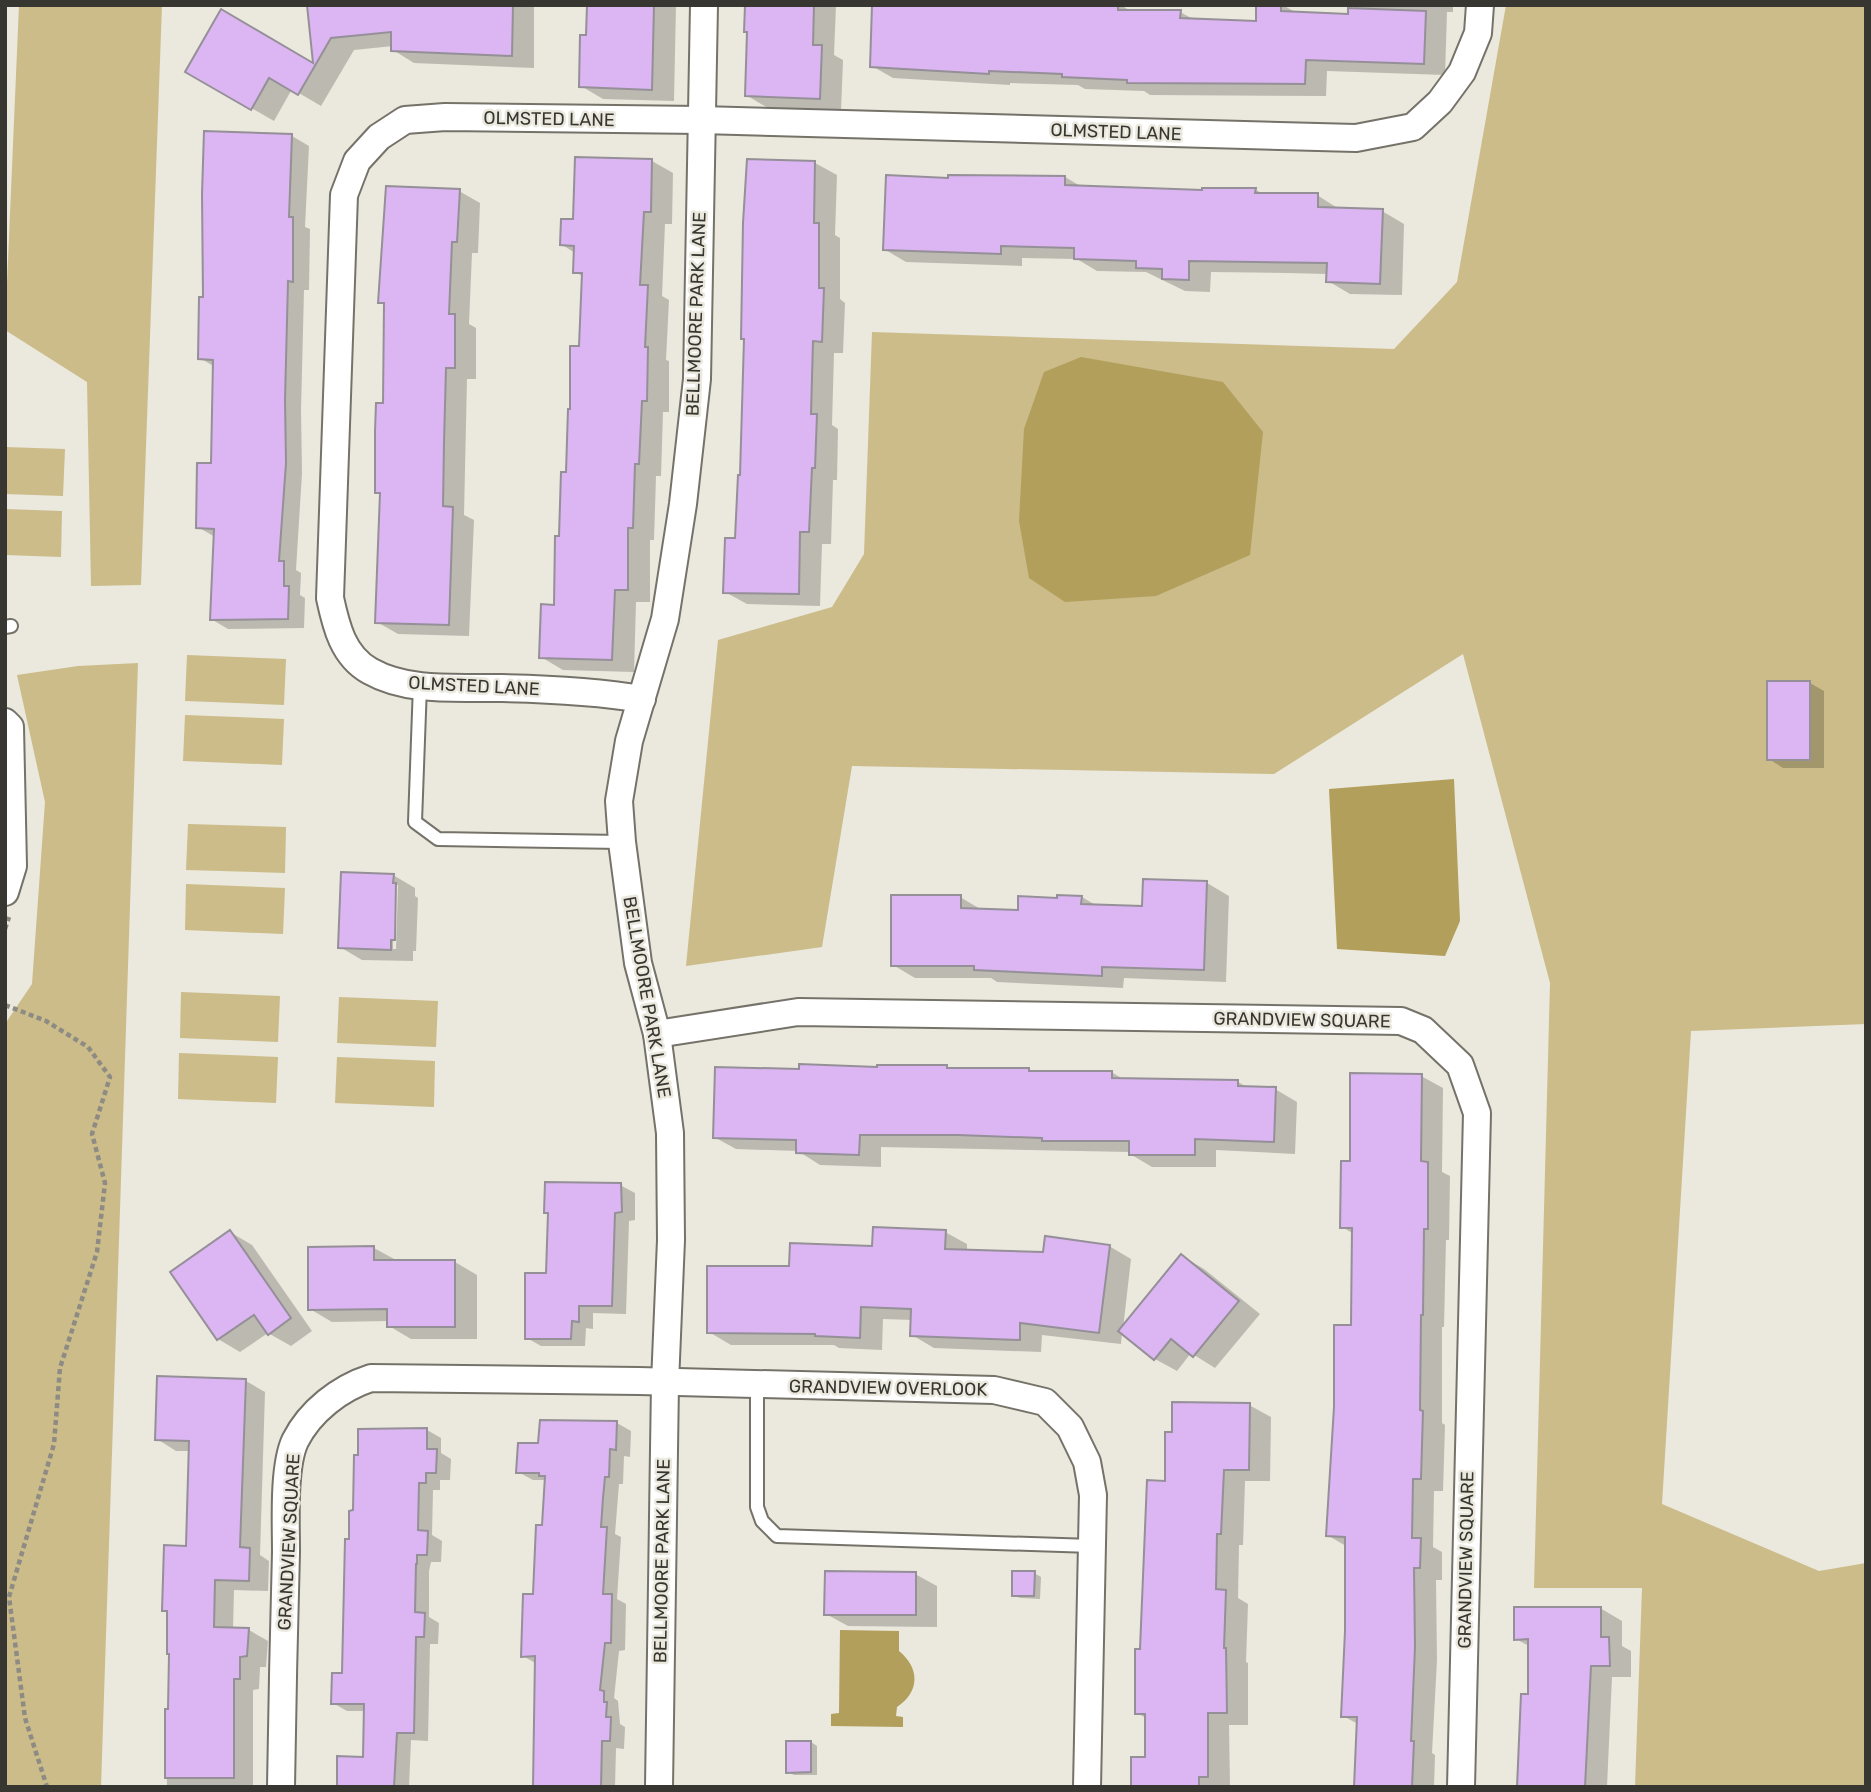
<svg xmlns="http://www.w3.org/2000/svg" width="1871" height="1792" font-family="Rubik,sans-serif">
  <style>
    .green { fill: #cbbc89 }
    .water { fill: #b19f5b }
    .shadow { fill: #0003; fill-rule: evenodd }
    .building { fill: #dbb6f2; stroke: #958f98; stroke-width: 2 }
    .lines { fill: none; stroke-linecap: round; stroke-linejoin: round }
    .lane-casing { stroke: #757269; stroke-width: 16 }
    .street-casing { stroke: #757269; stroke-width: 30 }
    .path { stroke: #8d8b83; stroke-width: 4.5; stroke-dasharray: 5 3.5; stroke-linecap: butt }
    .lane { stroke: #fff; stroke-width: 12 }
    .street { stroke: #fff; stroke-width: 26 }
    .labels { text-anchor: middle; stroke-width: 5; stroke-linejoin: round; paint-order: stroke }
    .street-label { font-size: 18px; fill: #373631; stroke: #ebe8dd }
  </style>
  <rect width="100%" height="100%" fill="#ebe8dd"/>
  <!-- green -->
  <g class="green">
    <path d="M19,5H162L141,585L91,586L87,382L5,330Z"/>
    <path d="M1506,5H1866V1024L1691,1031L1662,1504L1819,1571L1866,1563V1787H1635L1642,1588H1534L1550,983L1463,654L1274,774L852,766L822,947L686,966L718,640L832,607L864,554L872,332L1394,349L1457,282Z"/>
    <path d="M5,447L65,449L63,496L5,494Z"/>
    <path d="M5,509L62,511L61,557L5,555Z"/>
    <path d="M187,655L286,659L284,705L185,701Z"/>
    <path d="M138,663L101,1787H5V1024L32,984L45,802L17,675L78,666Z"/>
    <path d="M185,715L284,719L282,765L183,761Z"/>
    <path d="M188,824L286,827L285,873L186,870Z"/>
    <path d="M186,884L285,888L283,934L185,930Z"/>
    <path d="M181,992L280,996L278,1042L180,1038Z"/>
    <path d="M339,997L438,1001L436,1047L337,1043Z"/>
    <path d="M179,1053L278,1057L276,1103L178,1099Z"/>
    <path d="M337,1057L435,1061L434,1107L335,1103Z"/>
  </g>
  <!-- water -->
  <g class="water">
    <path d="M1081,357L1223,382L1263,432L1250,555L1156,596L1065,602L1029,578L1019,521L1024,429L1044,372Z"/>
    <path d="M1454,779L1460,921L1445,956L1337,949L1329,789Z"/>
    <path d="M840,1630L899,1631V1651C920,1668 920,1692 897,1707L896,1716L903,1717V1727L831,1726V1714L839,1713Z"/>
  </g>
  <!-- shadow -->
  <g class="shadow">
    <path d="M309,5H534V68L414,63L393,50V46L354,50L321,106L292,89L274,121L187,71L221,12L315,66Z"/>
    <path d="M588,5H676L674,101L603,99L581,86L587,37Z"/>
    <path d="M747,5H836L834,55L843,60L841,111L768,108L746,95L749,33Z"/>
    <path d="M874,5H1121L1132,12H1180L1195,20L1257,22L1258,5H1283L1298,14L1350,16L1354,10L1355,5H1453V12H1447L1445,75L1327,71L1326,96L1150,95L1144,91L1085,89L1078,85L1010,83V85L893,78L872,66Z"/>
    <path d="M292,136L309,146L305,227L310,229L309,290H304L301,410L302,473L296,570L301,573L300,595L305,598L304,628L228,629L211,619L215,537L198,527L213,465L215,367L200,358L205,299Z"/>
    <path d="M652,161L673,173L672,224H665L662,296L669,300L666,360L669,361V412H663L661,476H656L654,540H650V602H636L634,672L563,670L541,657L556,606L571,410L580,348L584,277L575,272V253L561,244L575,221Z"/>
    <path d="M815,163L837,175L835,235L840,238V299L845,303L843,353H834L832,425L838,429L837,480H833L831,544H822L820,606L747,604L725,592L736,540L742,477Z"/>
    <path d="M1065,177L1082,187L1204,192L1255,189L1264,195H1317L1339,209L1382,211L1404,224L1402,295L1350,294L1328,281V274L1287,273L1211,272L1210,292L1185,291L1146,272L1097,271L1077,259L1022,258V266L906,262L884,249L949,179Z"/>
    <path d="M459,191L480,203L478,253H472L469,324L476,328V379H467L464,515L474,520L469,636L398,634L377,622L382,495L376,492L385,405L386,305L380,302Z"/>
    <path d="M1810,683L1824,691V768H1783L1769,759Z"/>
    <path d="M393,875L415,888V896L418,898L416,951H413V961L362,960L340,947ZM394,885H398L396,949H393Z"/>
    <path d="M1207,883L1229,896L1226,982L1124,978L1123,988L997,982L991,978H915L893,965L960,897L982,910L1019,911L1059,900L1082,897L1097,906L1144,908Z"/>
    <path d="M946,1067L950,1069L1028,1070L1033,1072H1111L1125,1080L1238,1082L1249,1088L1275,1089L1297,1102L1295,1154L1216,1150V1167H1152L1130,1154V1152L881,1147V1167L820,1165L798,1151L736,1149L714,1137L800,1071Z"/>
    <path d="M1421,1076L1443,1088L1442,1172L1450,1176L1449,1240H1446L1444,1327H1442V1423L1445,1425L1443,1491H1434L1433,1547L1442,1552V1580H1436L1437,1660L1432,1753L1435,1755L1434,1787H1356L1358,1724L1343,1716L1346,1631V1546L1327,1535L1352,1327L1354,1234L1342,1227L1351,1163Z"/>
    <path d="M620,1185L635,1193V1220L629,1221L626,1314L593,1313V1329L586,1328L585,1346H541L527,1338L547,1275L549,1214L545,1212Z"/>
    <path d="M230,1232L252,1245L312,1331L291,1346L268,1333L240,1352L218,1339Z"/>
    <path d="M945,1232L967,1244V1252L1045,1254L1109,1246L1131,1259L1123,1329L1182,1256L1204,1269L1260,1314L1215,1368L1191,1353L1177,1371L1155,1359L1122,1332L1121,1344L1042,1335L1041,1352L934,1348L912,1335L913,1320L883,1319L882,1350L839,1348L834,1345H731L709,1332L790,1268Z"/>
    <path d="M374,1248L396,1260L455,1262L477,1275V1339H411L389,1326V1321L332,1322L310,1309Z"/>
    <path d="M246,1381L265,1392L260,1555L269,1561L268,1591L234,1590L233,1630H249L268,1641L266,1667H260L259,1689L253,1690V1787H167L166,1710H170L169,1612L164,1610L188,1548L190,1451H176L157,1439Z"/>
    <path d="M1249,1405L1271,1417L1270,1481H1245L1243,1545H1239L1238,1598L1248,1604L1246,1662L1248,1663V1725H1229L1230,1787H1133L1146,1759V1718L1137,1713L1142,1651L1174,1434Z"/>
    <path d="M617,1423L631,1431L630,1457L624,1456L623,1484H619L615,1534L621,1537L617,1599L626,1604L625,1650L619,1651L614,1698L618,1701L620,1724L625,1727L624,1749L616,1748L615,1787H534L537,1664L523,1656L534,1595L544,1526L546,1480H533L518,1472L539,1445Z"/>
    <path d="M427,1430L441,1438V1453L451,1459L450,1480H440V1490H433L432,1535L442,1541L441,1562H431L429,1571V1617L439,1623L438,1644H430L428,1741L411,1740L409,1787H339L365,1759L366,1711H347L333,1703L343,1675L350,1541L355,1512Z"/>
    <path d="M1034,1573L1041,1577L1040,1599L1020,1598L1013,1595Z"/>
    <path d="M915,1574L937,1586V1627L848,1626L826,1614Z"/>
    <path d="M1600,1608L1622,1621V1646L1631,1651V1677H1612L1607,1787H1520L1530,1696L1529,1646L1516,1639Z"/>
    <path d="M811,1742L817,1746V1775H794L788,1772Z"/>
  </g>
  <!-- building -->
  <g class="building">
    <path d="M307,5H513L512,56L391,51V32L331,38L298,95L269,78L251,110L185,72L221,9L313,63Z"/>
    <path d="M587,5H654L652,90L579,87L580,35H586Z"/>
    <path d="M745,5H814L813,45H822L820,99L745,96L747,32H744Z"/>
    <path d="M872,5H1118V10H1181L1180,18L1256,21V5H1281V11L1348,14V8L1426,11L1424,64L1306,60L1305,84L1127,83V80L1062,77V74L989,71V74L870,67Z"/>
    <path d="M204,131L292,134L289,217H293V282L288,281L285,400L286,463L279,561H284V586H289L288,619L210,620L214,529L196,528L197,463H211L213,360L198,359L199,297H203L202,194Z"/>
    <path d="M575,157L652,159L651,212H644L640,285H648L645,347H648L647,401H642L639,464H635L633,528H628V590H615L612,660L539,658L541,604L554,605L555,536H559L561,472H566L568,409H570V346H579L582,273H573L574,246L560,245L561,219H573Z"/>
    <path d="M747,159L815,161L814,223H819V288H824L822,342L813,341L811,414H817L815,468H812L809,532H800L799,594L723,593L725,538H735L738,475H740L744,339H741L743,223Z"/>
    <path d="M886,175L948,178V175L1065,176V185L1202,190V188H1256L1255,193H1318V207L1383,209L1380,284L1326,282L1327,263L1189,261V280L1162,279V269L1136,268V261L1074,259V248L1001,246V254L883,250Z"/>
    <path d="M386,186L460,189L457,242H452L449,314H455V368H446L444,443L443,506L453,507L449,625L375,623L380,493H375V431L376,403H383L384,303H378Z"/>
    <rect x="1767" y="681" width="43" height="79"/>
    <path d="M341,872L394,874L393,883H396L395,940H391V950L338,948Z"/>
    <path d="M1143,879L1207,881L1204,970L1102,967V976L974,970V966H891V895H961V908L1018,910V896L1057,898V895L1082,896L1081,904L1142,906Z"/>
    <path d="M799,1064L877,1067V1065H947V1068H1029V1071H1112V1078L1238,1080V1086L1276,1087L1274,1142L1195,1139V1155H1129V1141H1042V1138L958,1135H860L859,1155L796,1153V1140L713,1138L715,1067L799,1069Z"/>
    <path d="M1350,1073L1422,1074L1421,1161L1428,1162V1229H1424L1423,1315H1421L1420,1410L1423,1411L1421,1479H1413L1412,1538H1421L1420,1568H1414L1415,1647L1411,1741H1414L1412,1787H1354L1357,1717H1341L1345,1631V1537L1326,1536L1334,1407V1325H1351L1352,1228H1340L1341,1161H1350Z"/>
    <path d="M545,1182L621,1183L622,1212L615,1213L612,1306H579V1322L572,1321L571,1339H525V1273H546L548,1213H544Z"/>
    <path d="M873,1227L946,1230L945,1249L1043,1252L1045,1236L1110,1245L1099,1333L1020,1323V1340L910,1336L911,1309L861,1307L860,1338L815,1336V1334L707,1333V1266H789L790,1243L872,1246Z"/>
    <path d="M230,1230L291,1318L268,1335L254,1315L217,1340L170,1272Z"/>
    <path d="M374,1246V1260H455V1327H387V1309L308,1310V1247Z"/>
    <path d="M1181,1254L1239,1301L1193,1357L1171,1339L1154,1360L1118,1331Z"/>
    <path d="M157,1376L246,1379L240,1547L250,1548L249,1581L215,1580L214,1627L249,1628L247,1656L240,1657V1679H234V1778H165V1709H168L169,1654H167V1611H162L164,1545L186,1546L189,1441L155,1440Z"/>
    <path d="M1172,1402L1250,1403L1249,1470H1224L1221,1534H1217L1216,1589L1226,1590L1224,1648H1226L1227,1713H1208V1777H1199V1787H1131V1757H1145V1714H1135V1649H1140L1147,1480L1165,1481V1432H1172Z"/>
    <path d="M540,1420L617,1421L616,1450L610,1449L609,1477H605L603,1498L601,1527H607L603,1594H612L611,1643H605L600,1690L604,1691V1702H607L606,1717H611L610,1741H602L601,1787H533L535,1656L521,1657L523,1594H533L536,1525H542L545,1476H539V1473H516L518,1443H538Z"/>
    <path d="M427,1428V1449H437L436,1473H426V1483H419L418,1530L428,1531L427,1555H417V1564H416L415,1612L425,1613L424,1637H416L414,1733H397L394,1787H337V1756L363,1757L364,1704H331L332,1673H342L345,1539H349V1511L353,1510L354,1455H358V1429Z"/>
    <path d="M825,1571L916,1572V1615H824Z"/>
    <path d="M1012,1571H1035L1034,1596H1012Z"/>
    <path d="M1514,1607H1601V1637H1609L1610,1666H1591L1585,1787H1517L1521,1694H1528V1639L1514,1640Z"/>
    <path d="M786,1741H811V1772L786,1773Z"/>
  </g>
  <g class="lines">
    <!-- lane casing -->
    <g class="lane-casing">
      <g id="lane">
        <path d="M5,627L11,626"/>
        <path d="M420,685L415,822L438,839L622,842"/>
        <path d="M757,1385V1507L762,1521L777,1536L1092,1546"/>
      </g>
    </g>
    <!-- street casing -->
    <g class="street-casing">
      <g id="street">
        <path d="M642,699C595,691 549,689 502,688C459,687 409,693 370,671C343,656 336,626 330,598L344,195L357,161L379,137L405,120L445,117L701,120L1356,138L1413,127L1440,102L1462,72L1478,33L1480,5"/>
        <path d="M5,722L10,727L13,866L5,892"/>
        <path d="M657,1034L798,1012L1401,1021L1423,1030L1460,1065L1477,1113L1461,1787"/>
        <path d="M281,1787C282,1709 284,1630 286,1552C286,1523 283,1467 295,1441C310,1411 340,1388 371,1378L639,1381L994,1390L1045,1402L1070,1427L1087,1462L1093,1495L1087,1787"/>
        <path d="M659,1787L665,1383L671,1240L670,1133L657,1034L638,963L622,842L619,801L629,741L665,619L683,504L697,379L704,5"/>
      </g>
    </g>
    <!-- path -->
    <g class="path">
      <path d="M5,929L9,917"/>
      <path d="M5,1005L46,1021L88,1047L110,1077L92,1134L105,1183L97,1252L60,1368L54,1444L9,1597L25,1718L47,1787"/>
    </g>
    <!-- lane -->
    <use href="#lane" class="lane"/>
    <!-- street -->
    <use href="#street" class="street"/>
  </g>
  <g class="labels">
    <!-- street labels -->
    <g class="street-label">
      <text transform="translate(549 119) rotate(1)" y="6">OLMSTED LANE</text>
      <text transform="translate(1116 132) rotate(2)" y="6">OLMSTED LANE</text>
      <text transform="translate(696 314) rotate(-88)" y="6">BELLMOORE PARK LANE</text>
      <text transform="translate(474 686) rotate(3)" y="6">OLMSTED LANE</text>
      <text transform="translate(647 997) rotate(80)" y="6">BELLMOORE PARK LANE</text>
      <text transform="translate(1302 1020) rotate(1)" y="6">GRANDVIEW SQUARE</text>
      <text transform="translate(888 1388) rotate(1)" y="6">GRANDVIEW OVERLOOK</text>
      <text transform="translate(289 1542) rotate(-87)" y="6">GRANDVIEW SQUARE</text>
      <text transform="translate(1466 1560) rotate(-89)" y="6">GRANDVIEW SQUARE</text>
      <text transform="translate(662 1561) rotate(-89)" y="6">BELLMOORE PARK LANE</text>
    </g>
  </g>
  <!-- border -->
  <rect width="1871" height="1792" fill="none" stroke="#373631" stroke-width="14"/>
</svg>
